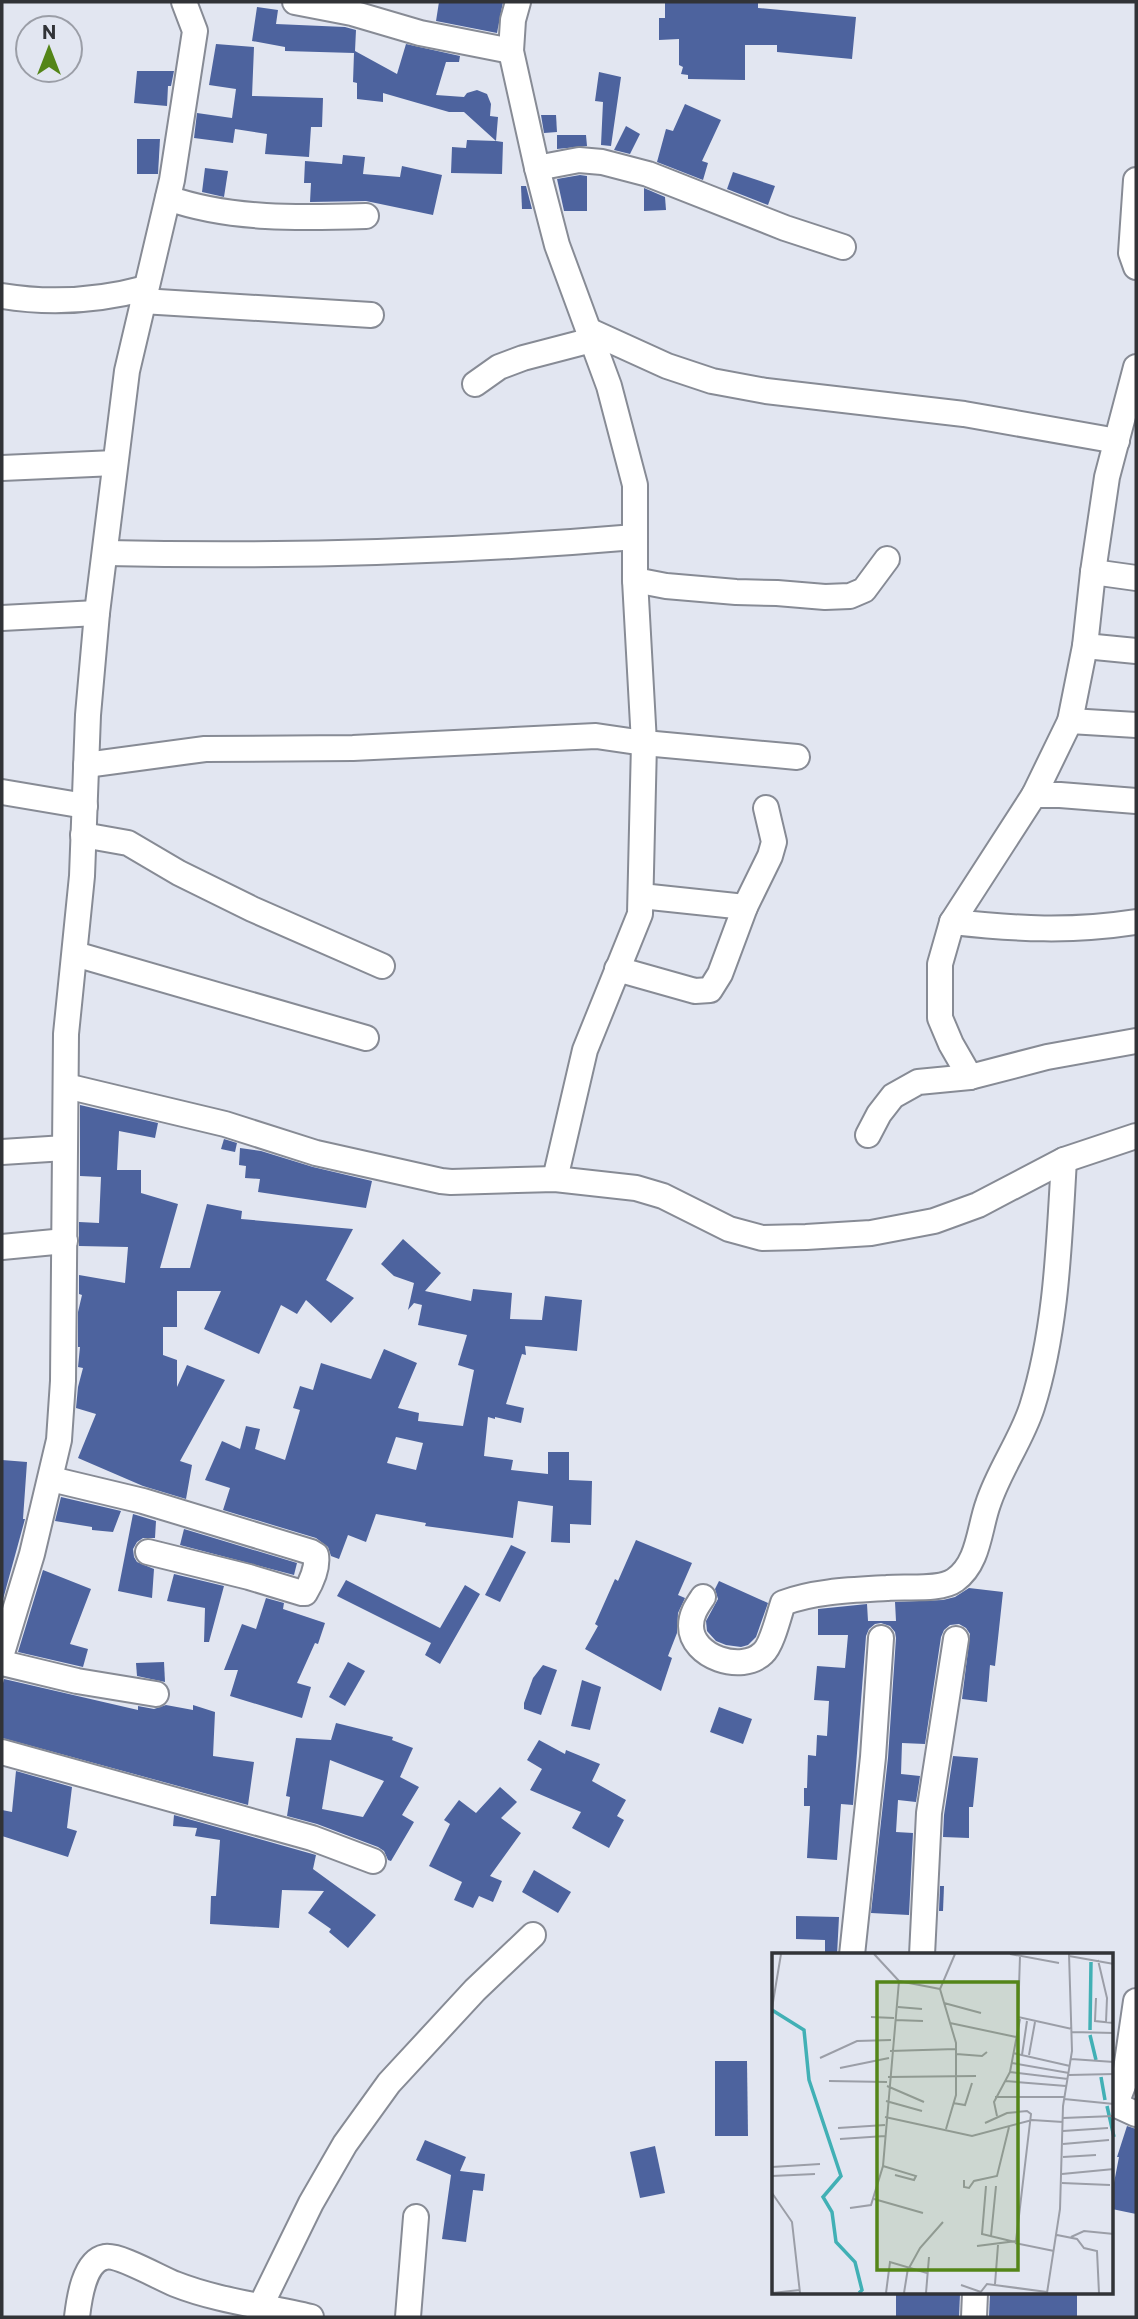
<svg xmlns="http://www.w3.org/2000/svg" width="1138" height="2319" font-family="Commissioner,sans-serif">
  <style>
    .building { fill: #4d639e; fill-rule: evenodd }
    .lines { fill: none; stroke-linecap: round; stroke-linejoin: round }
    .minor-casing { stroke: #878b95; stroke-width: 28 }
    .minor { stroke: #fff; stroke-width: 24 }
    .inset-river { fill: none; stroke: #41b0b5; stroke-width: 3.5 }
    .inset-road { fill: none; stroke: #9b9ea7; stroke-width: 2 }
    .view { fill: #548518; fill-opacity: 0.15; stroke: #548518; stroke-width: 3.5 }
    .inset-edge { fill: none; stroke: #313337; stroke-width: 3.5 }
  </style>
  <rect width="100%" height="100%" fill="#e2e6f1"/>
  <!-- building -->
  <g class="building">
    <path d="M439,2H503L497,33L436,21Z"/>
    <path d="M665,2H758V8L856,17L852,59L777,52V45H745V80L688,79V75L681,74L683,67L679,65V39L659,40V18H665Z"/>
    <path d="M257,7L278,10L276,24L345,27L356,30L355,51L397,74L406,44L460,56L459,62H446L436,95L464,97L467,93L477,90L487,94L491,104L490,116L498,117L496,141L503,142L502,174L451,173L452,147L466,148L467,140L496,141L464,112H449L383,93V102L357,99V83L353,82L354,53L285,51V47L252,41Z"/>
    <path d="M216,44L254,47L252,96L323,98L322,127H311L309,157L265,154L267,134L235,129L233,143L194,138L197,113L232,118L236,89L209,85Z"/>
    <path d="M137,71H174L171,86H168L167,106L134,103Z"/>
    <path d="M599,72L621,77L611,146L601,145L603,102L595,101Z"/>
    <path d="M685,104L721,120L702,161L708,163L703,180L657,162L666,129L673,131Z"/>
    <path d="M541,115H556L557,132L544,133Z"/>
    <path d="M626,126L640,134L630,154L614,150Z"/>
    <path d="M557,135H586L587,146L557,149Z"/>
    <path d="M137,139H160L158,174H137Z"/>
    <path d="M343,155L365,157L363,174L400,177L402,166L442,175L433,215L366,201L310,202L311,183H304L305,161L342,164Z"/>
    <path d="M205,168L228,171L224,197L202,192Z"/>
    <path d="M733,172L775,186L768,205L727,189Z"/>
    <path d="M580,175L587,176V211H564L557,179Z"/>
    <path d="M521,186H526L532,209H522Z"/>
    <path d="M644,188L665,197L666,210L644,211Z"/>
    <path d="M80,1105L158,1123L155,1138L119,1131L117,1170H141V1193L178,1204L160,1268H190L207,1204L242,1211L241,1219L353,1229L326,1280L354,1298L331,1323L306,1300L297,1314L281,1305L259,1354L204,1329L221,1291H177V1327H163V1355L177,1360V1387L187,1365L225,1380L180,1461L192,1465L186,1499L143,1486L78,1458L96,1414L76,1408L78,1387L83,1368L78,1367L80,1347H78V1312L82,1295L79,1294V1275L125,1283L128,1247L79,1246V1222L99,1223L101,1177L80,1176Z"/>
    <path d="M224,1139L237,1143L235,1152L221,1149Z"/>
    <path d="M240,1148L261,1151L313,1167L372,1181L366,1208L258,1192L260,1179L245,1178L246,1166L239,1165Z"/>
    <path d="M403,1239L441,1273L425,1291L471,1301L473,1289L512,1293L510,1319L542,1320L545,1296L582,1300L577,1351L525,1346L526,1355L522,1354L506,1404L524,1408L521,1423L495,1417V1419L488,1417L484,1456L513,1460L511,1470L548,1474V1452H569V1480L592,1481L591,1525L570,1524V1543L551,1542L553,1506L518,1501L513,1538L425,1526L426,1523L376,1514L366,1542L348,1535L339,1559L331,1556L328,1547L316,1538L223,1510L230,1488L205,1480L222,1441L240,1449L246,1426L260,1429L255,1449L285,1460L300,1410L293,1408L300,1386L313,1390L321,1363L371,1379L384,1349L417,1363L398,1408L419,1413L418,1421L463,1426L474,1370L458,1365L467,1335L418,1325L422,1305L414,1303L408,1310L414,1283L394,1276L381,1264ZM396,1437L423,1443L416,1470L387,1463Z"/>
    <path d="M2,1460L27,1462L23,1519H25L2,1603Z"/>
    <path d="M61,1497L121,1511L113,1532L92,1530V1527L55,1521Z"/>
    <path d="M133,1514L156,1521L155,1538H143L137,1542L133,1549L134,1557L137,1562L154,1569L152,1598L118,1591Z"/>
    <path d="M184,1529L297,1563L294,1575L180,1545Z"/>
    <path d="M636,1540L692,1563L678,1595L685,1598L678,1613L677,1633L668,1656L672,1658L661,1691L585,1649L598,1626L595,1624L615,1579L618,1581Z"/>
    <path d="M511,1545L526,1552L500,1602L485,1595Z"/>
    <path d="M43,1570L91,1589L70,1644L88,1649L83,1667L18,1652Z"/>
    <path d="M174,1574L224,1586L209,1642H204L205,1608L167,1601Z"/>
    <path d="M346,1580L440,1628L465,1585L480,1594L440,1664L425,1655L431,1643L337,1596Z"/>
    <path d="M719,1581L768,1603L756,1637L748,1645L741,1647L726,1645L716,1641L707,1631L706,1621L718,1599L715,1589Z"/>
    <path d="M969,1588L1003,1592L995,1666L990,1665L987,1702L962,1699L970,1634L966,1628L959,1624L950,1625L944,1630L941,1637L925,1744L902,1743L901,1774L920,1776L916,1802L898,1800L896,1832L913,1833L909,1915L871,1913L888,1758L896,1638L895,1632L890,1626L881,1623L875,1624L869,1629L866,1636L853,1805L841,1804L837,1860L807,1858L810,1806H804V1788H807L808,1755L816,1756L817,1735L827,1736L829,1701L814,1700L817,1666L845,1668L848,1635H818V1609L867,1604L868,1621H896L895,1602L943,1600L955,1597Z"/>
    <path d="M266,1598L284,1603L283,1609L325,1623L318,1644L315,1643L297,1683L311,1687L302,1718L230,1696L238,1670H224L242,1624L256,1629Z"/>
    <path d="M164,1662L165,1682L137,1676L136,1663Z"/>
    <path d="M348,1662L365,1671L345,1706L329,1697Z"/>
    <path d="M543,1665L557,1670L541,1715L524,1709V1703L533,1678Z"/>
    <path d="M4,1679L138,1710V1706L154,1709L166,1705L193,1710V1705L215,1712L213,1756L254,1762L248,1805L2,1738V1687Z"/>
    <path d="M582,1680L601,1687L590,1730L571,1726Z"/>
    <path d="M719,1707L752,1719L743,1744L710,1732Z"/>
    <path d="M336,1723L393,1737L392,1740L413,1748L400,1777L419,1787L402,1815L414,1822L391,1861L388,1860L384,1851L378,1847L317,1824L287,1816L290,1797L286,1796L296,1738L331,1740ZM330,1760L384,1781L363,1817L322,1809Z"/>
    <path d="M539,1740L565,1754L566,1750L600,1764L592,1781L626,1800L617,1816L624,1820L609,1848L572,1828L581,1812L530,1790L542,1769L527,1760Z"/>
    <path d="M953,1756L978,1758L973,1807H969V1838L943,1837L944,1815Z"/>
    <path d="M16,1771L72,1787L67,1828L77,1831L68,1857L2,1836V1810L12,1812Z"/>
    <path d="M500,1787L517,1802L501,1818L521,1833L490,1876L502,1881L493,1902L479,1896L473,1908L454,1900L462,1882L429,1866L450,1824L444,1820L459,1800L476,1813Z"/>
    <path d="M174,1815L316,1855L313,1869L376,1915L348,1948L329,1932L331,1929L308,1913L324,1891L282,1890L279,1928L210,1924L211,1896H216L220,1840L195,1836L197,1828L173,1826Z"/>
    <path d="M534,1870L571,1892L558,1913L522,1892Z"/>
    <path d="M940,1886H944L943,1911H939Z"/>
    <path d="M796,1916L839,1917L837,1955H825V1940L796,1939Z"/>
    <path d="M715,2061H747L748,2136H715Z"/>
    <path d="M1127,2126L1136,2129V2214L1112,2209V2193L1119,2157H1117Z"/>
    <path d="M425,2140L466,2157L460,2171L485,2174L483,2191L473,2190L466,2242L442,2239L451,2175L416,2160Z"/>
    <path d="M655,2146L665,2193L640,2198L630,2152Z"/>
    <path d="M896,2293L960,2294L959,2317H896Z"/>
    <path d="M1010,2293H1077V2317H989L990,2294Z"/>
  </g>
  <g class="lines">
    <!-- minor casing -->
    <g class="minor-casing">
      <g id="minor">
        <path d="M295,2L352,13L420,33L511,51"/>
        <path d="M518,2L513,20L511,51L537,168L557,245L609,386L635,485V580L644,743L640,914L585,1050L555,1179"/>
        <path d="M537,168L579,160L602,162L648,174L785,228L843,247"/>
        <path d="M1136,180L1131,253L1136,267"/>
        <path d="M168,198C230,220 301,218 366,216"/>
        <path d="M2,296C51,304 98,301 146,288"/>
        <path d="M142,301L371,315"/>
        <path d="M590,331L667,366L712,381L766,391L964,414L1117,441"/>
        <path d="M475,384L499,367L523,358L592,340"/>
        <path d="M2,468L115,463"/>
        <path d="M106,553C283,557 460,552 635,537"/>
        <path d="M1093,572L1136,578"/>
        <path d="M635,580L666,586L736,592L777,593L825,597L850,596L864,590L887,559"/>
        <path d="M2,618L97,613"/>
        <path d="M1085,646L1136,651"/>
        <path d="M1070,721L1136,725"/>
        <path d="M86,765L205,749L353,748L596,736L644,743L797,757"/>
        <path d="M2,792L85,806"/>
        <path d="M1034,795H1060L1136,801"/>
        <path d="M83,835L128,843L179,873L252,909L382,966"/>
        <path d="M641,896L745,907"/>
        <path d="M952,922C1017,929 1071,932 1136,922"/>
        <path d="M75,954L366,1038"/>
        <path d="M617,969L695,991L710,990L720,974L745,907L770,856L774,842L766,808"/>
        <path d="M970,1077L951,1044L940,1018V964L952,922L1034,795L1070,721L1085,646L1093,572L1107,477L1136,367"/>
        <path d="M66,1086L225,1124L316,1153L441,1181L451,1182L555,1179L636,1188L663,1196L729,1229L762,1238L806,1237L871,1233L934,1221L978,1205L1064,1160L1136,1136"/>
        <path d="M868,1135L879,1114L893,1096L918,1082L970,1077L1047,1057L1136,1041"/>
        <path d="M2,1152L65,1148"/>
        <path d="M2,1247L65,1241"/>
        <path d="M51,1479L143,1501L311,1552L316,1555C318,1567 311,1583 305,1593H302L249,1577L148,1552"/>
        <path d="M703,1597C697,1606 691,1614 691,1626C691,1657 742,1674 763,1653C772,1645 779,1615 783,1603C815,1591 853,1590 887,1588C906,1586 940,1591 955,1580C979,1563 979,1529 988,1504C999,1470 1021,1441 1032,1407C1057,1328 1059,1242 1064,1160"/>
        <path d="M2,1653L32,1554L59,1440L63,1381L66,1034L82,876L88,715L97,613L127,371L172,180L195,31L184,2"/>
        <path d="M2,1663L77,1681L156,1694"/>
        <path d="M2,1752L312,1838L373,1861"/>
        <path d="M852,1955L873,1757L881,1638"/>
        <path d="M922,1955L929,1813L956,1639"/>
        <path d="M1136,2001L1124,2083L1119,2096L1112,2103L1136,2114"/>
        <path d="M261,2305L311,2203L345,2144L389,2083L475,1990L533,1935"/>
        <path d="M77,2317C79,2300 84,2261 105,2257C118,2254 160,2278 175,2284C218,2301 266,2306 311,2317"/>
        <path d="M408,2317L416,2217"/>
        <path d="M974,2317L975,2293"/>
      </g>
    </g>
    <!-- minor -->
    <use href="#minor" class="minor"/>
  </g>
  <!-- overview -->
  <g transform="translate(772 1953)">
    <rect width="341" height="341" fill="#e2e6f1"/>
    <path class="inset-river" d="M0,57L32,77L37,127L69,223L51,244L60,259L64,289L83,309L90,337L87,340M318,77L319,9M318,82L324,107M329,124L333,147M335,153L342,184"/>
    <path class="inset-road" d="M102,1L127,28L168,36M238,1L287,10M248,3L246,64L300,76M297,3L342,11M326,7L335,45L334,69M324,45L323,68L342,70M172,50L209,60M126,54L150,56M99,64L122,65M123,67L151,68M178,70L244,84M300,79L342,80M118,98L184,96M241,100L298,113M184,101L210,103L215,99M250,102L255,68M257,102L263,69M0,103V55L9,1M48,105L85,88L119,87M299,106L342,109M240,110L297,120M68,115L117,105M238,119L296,126M297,122L342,121M116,124L204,123M57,128L115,129M233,128L294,133M115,133L152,149M223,144H292M292,146L342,151M114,148L150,158M181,150L193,152L200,130M225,163L222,149L238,119L248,66M113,164L200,183L260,167L291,169M291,165L342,163M66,175L113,172M174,176L184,142V90L168,36L183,1M291,178L336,175M68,186L113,183M291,191L337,187M291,204L324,202M111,213L144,223L142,227L123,222M0,214L48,211M290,221L342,216M0,223L43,221M192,227V234L197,235L202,228L225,223L237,174M290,230L338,232M214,233L210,281L243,289M0,240L20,269L28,340M102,246L151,260M78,255L99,252L111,213L127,28M285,282L305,286L312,295L325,298L327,340M219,283L224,233M299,284L312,278L342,281M243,290L282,298M205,293L244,288L259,161L255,158L235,160L213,170M137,315L148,295L171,269M223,331L226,292M189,332L209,339M0,340L28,337M114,340L118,309L155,320M132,340L136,315M154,340L157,304M208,340L215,331L275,339M275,340L288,256L291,153L300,98L297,1"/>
    <path class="view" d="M105,29H246V317H105Z"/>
    <rect width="341" height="341" class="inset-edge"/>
  </g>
  <!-- border -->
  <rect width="1138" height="2319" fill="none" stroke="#313337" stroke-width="7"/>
  <!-- north arrow -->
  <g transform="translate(49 49)"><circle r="33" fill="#e2e6f1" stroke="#9b9ea7" stroke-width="2"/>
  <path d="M0-5L12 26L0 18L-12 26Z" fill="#548518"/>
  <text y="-10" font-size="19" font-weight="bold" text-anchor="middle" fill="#313337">N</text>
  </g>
</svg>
